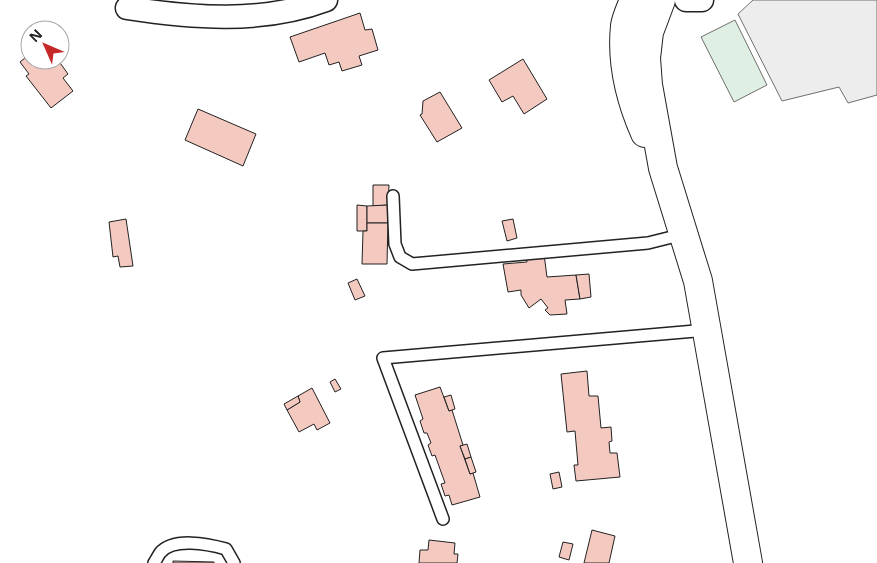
<svg xmlns="http://www.w3.org/2000/svg" width="877" height="563" font-family="'Noto Sans',sans-serif">
  <style>
    .green { fill: #e0efe3; stroke: #6f6f6f }
    .parking { fill: #ededed; stroke: #6f6f6f }
    .building { fill: #f3c9c0; stroke: #222 }
    .lines { fill: none; stroke-linecap: round; stroke-linejoin: round }
    .lane-casing { stroke: #222; stroke-width: 14 }
    .street-casing { stroke: #222; stroke-width: 25 }
    .secondary-casing { stroke: #222; stroke-width: 30 }
    .lane { stroke: #fff; stroke-width: 11 }
    .street { stroke: #fff; stroke-width: 22 }
    .secondary { stroke: #fff; stroke-width: 28 }
  </style>
  <rect width="100%" height="100%" fill="#fff"/>
  <!-- green -->
  <path class="green" d="M735,20L767,85L734,102L701,37Z"/>
  <!-- parking -->
  <path class="parking" d="M753,0H877V95L848,103L839,87L782,101L738,14Z"/>
  <!-- building -->
  <g class="building">
    <path d="M360,13L365,30L372,29L378,50L359,56L362,65L342,71L339,62L329,65L325,53L299,62L290,37Z"/>
    <path d="M30,54V60H58L68,74L63,78L73,91L51,108L26,76L29,74L20,62Z"/>
    <path d="M523,59L547,99L524,114L513,96L502,102L489,80Z"/>
    <path d="M440,92L462,128L437,142L420,115L422,114L423,101Z"/>
    <path d="M198,109L256,134L243,166L185,140Z"/>
    <path d="M373,185H389L388,205L373,206Z"/>
    <path d="M357,205L367,206V231H357Z"/>
    <path d="M388,205V223H367V206Z"/>
    <path d="M126,219L133,266L120,267L118,256L113,257L109,222Z"/>
    <path d="M513,219L517,238L507,241L502,221Z"/>
    <path d="M367,223H388L387,264H362L363,231H367Z"/>
    <path d="M544,254L547,277L576,275L580,299L565,300L567,314L550,315L545,310L548,308L541,299L529,308L521,295V290L508,292L503,264L527,262L526,256Z"/>
    <path d="M589,274L591,297L580,299L576,275Z"/>
    <path d="M357,279L365,296L355,300L348,283Z"/>
    <path d="M587,371L589,396H598L601,428L611,427L612,441L609,442L610,453H617L620,477L576,481L574,465H578L575,431L567,432L561,374Z"/>
    <path d="M335,379L341,389L335,392L330,382Z"/>
    <path d="M440,387L449,411L452,410L463,445L460,446L470,474L473,473L480,497L452,505L449,495L445,496L441,484L445,483L435,455L432,456L428,445L431,443L427,433H424L420,421L423,419L415,395Z"/>
    <path d="M312,388L330,423L317,430L314,424L299,432L287,410L300,402L298,396Z"/>
    <path d="M451,395L455,409L449,411L444,397Z"/>
    <path d="M298,396L300,402L287,410L284,404Z"/>
    <path d="M467,444L471,457L465,459L460,446Z"/>
    <path d="M471,457L476,472L470,474L465,459Z"/>
    <path d="M559,472L562,487L553,489L550,474Z"/>
    <path d="M592,530L615,536L609,563H584Z"/>
    <path d="M429,540L455,543L454,554H458L457,563H419L420,550H428Z"/>
    <path d="M563,542L573,544L569,560L559,557Z"/>
    <path d="M173,561L214,562V563H173Z"/>
  </g>
  <g class="lines">
    <!-- lane casing -->
    <g class="lane-casing">
      <g id="lane">
        <path d="M393,196L395,244L400,257L412,264L648,243L684,234"/>
        <path d="M443,519L383,358L707,330"/>
        <path d="M154,563C156,560 158,556 160,553C173,537 208,544 226,549L234,563"/>
      </g>
    </g>
    <!-- street casing -->
    <g class="street-casing">
      <g id="street">
        <path d="M686,0H702"/>
        <path d="M127,8C192,18 262,24 326,0"/>
      </g>
    </g>
    <!-- secondary casing -->
    <g class="secondary-casing">
      <g id="secondary">
        <path d="M634,0C631,8 626,18 625,26C621,64 630,99 645,133"/>
        <path d="M661,0L649,32L646,58L648,85L663,168L698,281L748,563"/>
      </g>
    </g>
    <!-- lane -->
    <use href="#lane" class="lane"/>
    <!-- street -->
    <use href="#street" class="street"/>
    <!-- secondary -->
    <use href="#secondary" class="secondary"/>
  </g>
  <!-- north arrow -->
  <g transform="translate(45 45) rotate(315)"><circle r="24" fill="#ffffff" stroke="#a7a7a7"/>
  <path d="M0-4L9 19L0 12L-9 19Z" fill="#c62828"/>
  <text y="-8" font-size="14" font-weight="bold" text-anchor="middle" fill="#222222">N</text>
  </g>
</svg>
